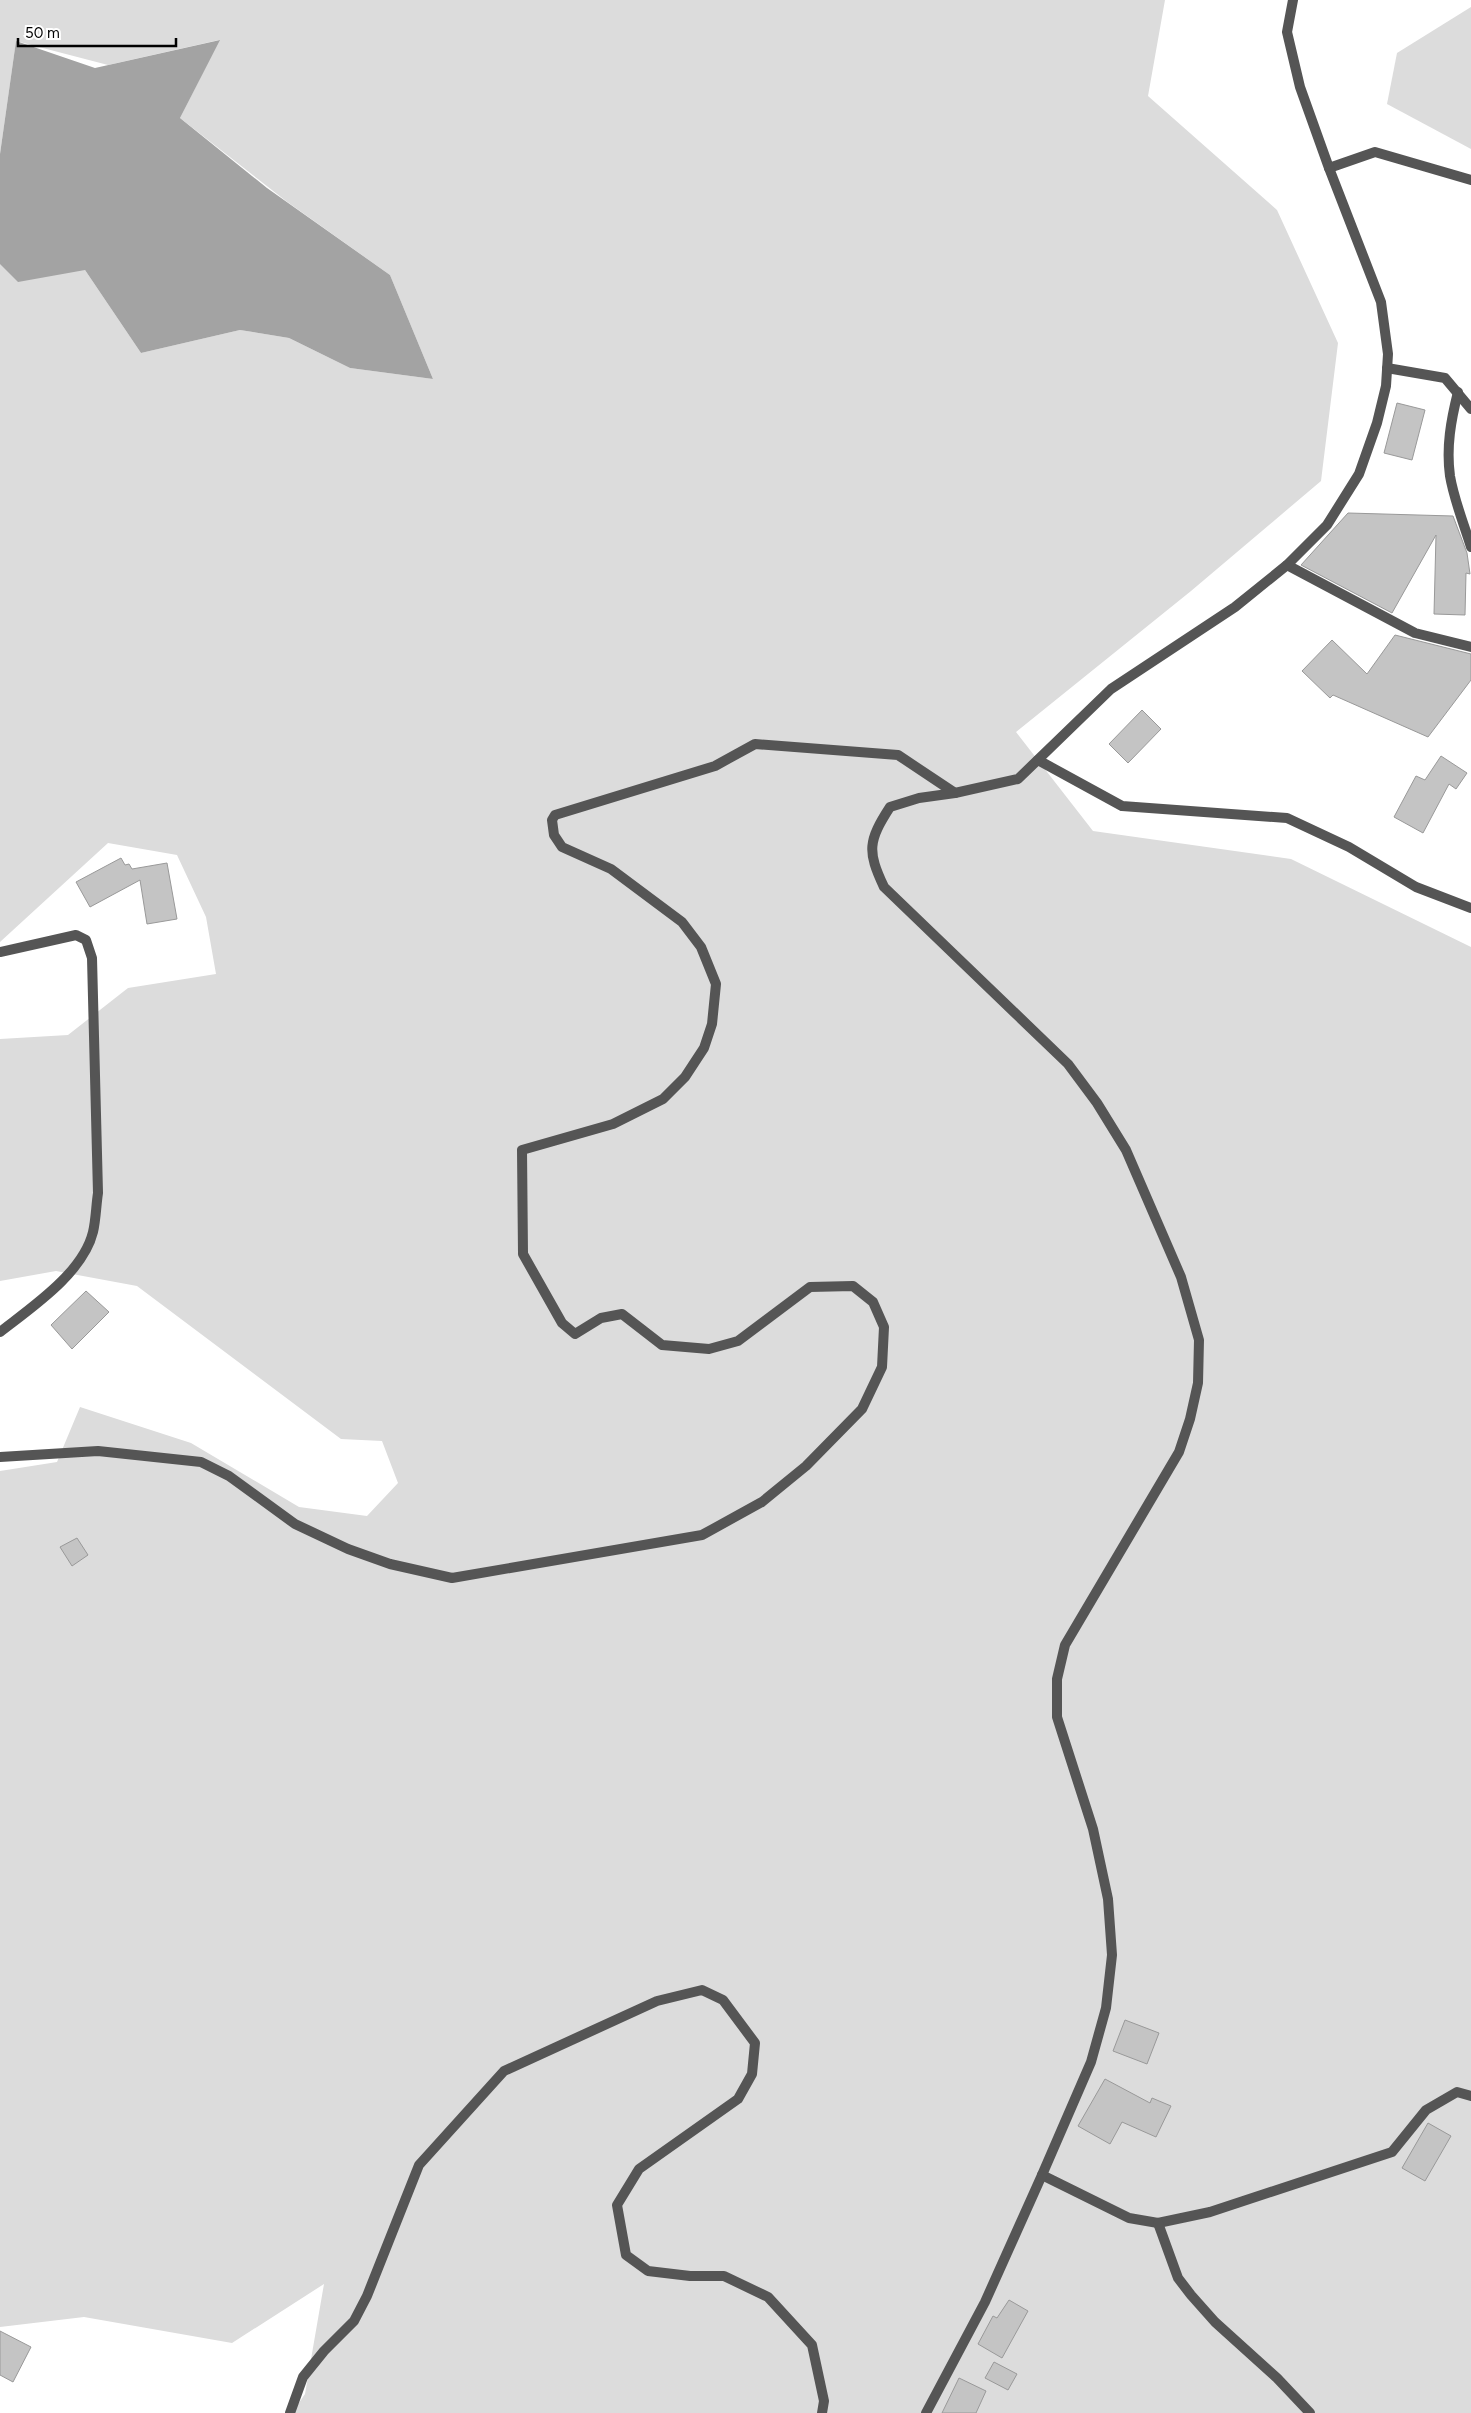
<svg xmlns="http://www.w3.org/2000/svg" width="1471" height="2413" font-family="Figtree,sans-serif">
  <style>
    .green { fill: #dcdcdc }
    .water { fill: #a3a3a3 }
    .building { fill: #c4c4c4; stroke: #999 }
    .lines { fill: none; stroke-linecap: round; stroke-linejoin: round }
    .minor { stroke: #555; stroke-width: 10 }
  </style>
  <rect width="100%" height="100%" fill="#fff"/>
  <!-- green -->
  <g class="green">
    <path d="M0,0H1165L1148,96L1277,210L1338,343L1321,481L1191,591L1016,732L1093,831L1291,859L1471,947V2413H292L305,2394L324,2284L232,2343L84,2317L0,2327V1471L57,1462L80,1407L191,1443L299,1507L367,1516L398,1483L382,1441L341,1439L137,1286L56,1271L0,1281V1039L68,1035L128,988L216,974L206,917L177,855L108,843L0,942V254L85,270L141,353L240,330L289,338L350,368L433,379L390,275L286,201L180,118L219,40L108,65L16,41L0,154Z"/>
    <path d="M1471,7V149L1387,104L1397,53Z"/>
  </g>
  <!-- water -->
  <path class="water" d="M220,40L180,118L267,188L390,275L433,379L350,368L289,338L240,330L141,353L85,270L18,282L0,264V154L16,41L95,68Z"/>
  <!-- building -->
  <g class="building">
    <path d="M1397,403L1425,410L1412,460L1384,453Z"/>
    <path d="M1348,513L1453,516L1467,553L1470,574L1466,573L1465,615L1434,614L1436,535L1392,613L1301,565Z"/>
    <path d="M1395,635L1471,654V680L1428,737L1333,695L1330,698L1302,671L1332,640L1367,674Z"/>
    <path d="M1142,710L1161,729L1128,763L1109,744Z"/>
    <path d="M1441,756L1467,773L1456,789L1449,784L1423,833L1394,817L1416,776L1425,780Z"/>
    <path d="M121,858L125,865L129,864L132,869L167,863L177,919L147,924L140,880L90,907L76,882Z"/>
    <path d="M86,1291L109,1312L72,1349L51,1325Z"/>
    <path d="M77,1538L88,1555L72,1566L60,1547Z"/>
    <path d="M1125,2020L1159,2033L1147,2064L1113,2051Z"/>
    <path d="M1105,2079L1150,2103L1152,2098L1171,2106L1156,2137L1122,2122L1110,2144L1078,2126Z"/>
    <path d="M1428,2123L1451,2136L1425,2181L1402,2168Z"/>
    <path d="M1009,2300L1028,2311L1002,2358L978,2344L993,2316L997,2318Z"/>
    <path d="M0,2331L31,2347L13,2382L0,2375Z"/>
    <path d="M994,2362L1017,2374L1008,2390L985,2378Z"/>
    <path d="M959,2378L986,2391L976,2413H942Z"/>
  </g>
  <g class="lines">
    <!-- minor -->
    <g class="minor">
      <path d="M1329,168L1375,152L1471,180"/>
      <path d="M1387,368L1445,378L1471,409"/>
      <path d="M1458,392C1451,420 1446,447 1450,476C1454,500 1464,524 1471,547"/>
      <path d="M1287,565L1415,633L1471,647"/>
      <path d="M1038,760L1122,806L1287,818L1349,847L1416,887L1471,908"/>
      <path d="M0,952L76,935L86,940L92,958L98,1193C96,1206 96,1219 93,1232C83,1273 32,1307 0,1332"/>
      <path d="M0,1457L98,1451L201,1462L229,1476L295,1524L348,1549L390,1564L452,1578L702,1535L762,1502L806,1466L862,1409L882,1367L884,1327L873,1302L853,1286L810,1287L738,1341L709,1349L662,1345L622,1314L601,1318L575,1334L562,1323L523,1254L522,1150L613,1124L663,1099L685,1077L704,1048L712,1024L716,984L701,947L682,922L611,869L562,847L554,835L552,820L555,815L715,766L755,744L898,755L955,793"/>
      <path d="M1042,2175L1129,2218L1158,2223L1210,2212L1392,2152L1426,2110L1457,2092L1471,2096"/>
      <path d="M1158,2223L1178,2278L1191,2295L1215,2322L1277,2378L1310,2413"/>
      <path d="M290,2413L303,2377L324,2351L354,2321L367,2296L419,2165L504,2071L657,2001L702,1990L723,2000L755,2043L752,2074L738,2099L639,2169L617,2205L626,2255L648,2271L690,2276H724L768,2297L812,2345L824,2401L822,2413"/>
      <path d="M926,2413L985,2302L1042,2175L1091,2062L1106,2008L1112,1955L1108,1899L1093,1829L1057,1717V1679L1065,1645L1179,1452L1190,1419L1198,1383L1199,1340L1181,1277L1126,1150L1097,1103L1068,1064L884,887C867,851 868,841 890,807L919,798L955,793L1018,779L1111,689L1235,607L1287,565L1327,525L1359,474L1377,423L1386,386L1388,354L1381,302L1329,168L1300,87L1287,32L1293,0"/>
    </g>
  </g>
  <!-- scale -->
  <path d="M18 38v8h158v-8" fill="none" stroke="#000000" stroke-width="2.5"/>
  <text x="25" y="38" font-size="15" fill="#000000" stroke="#ffffff" stroke-width="4" paint-order="stroke">50 m</text>
</svg>
